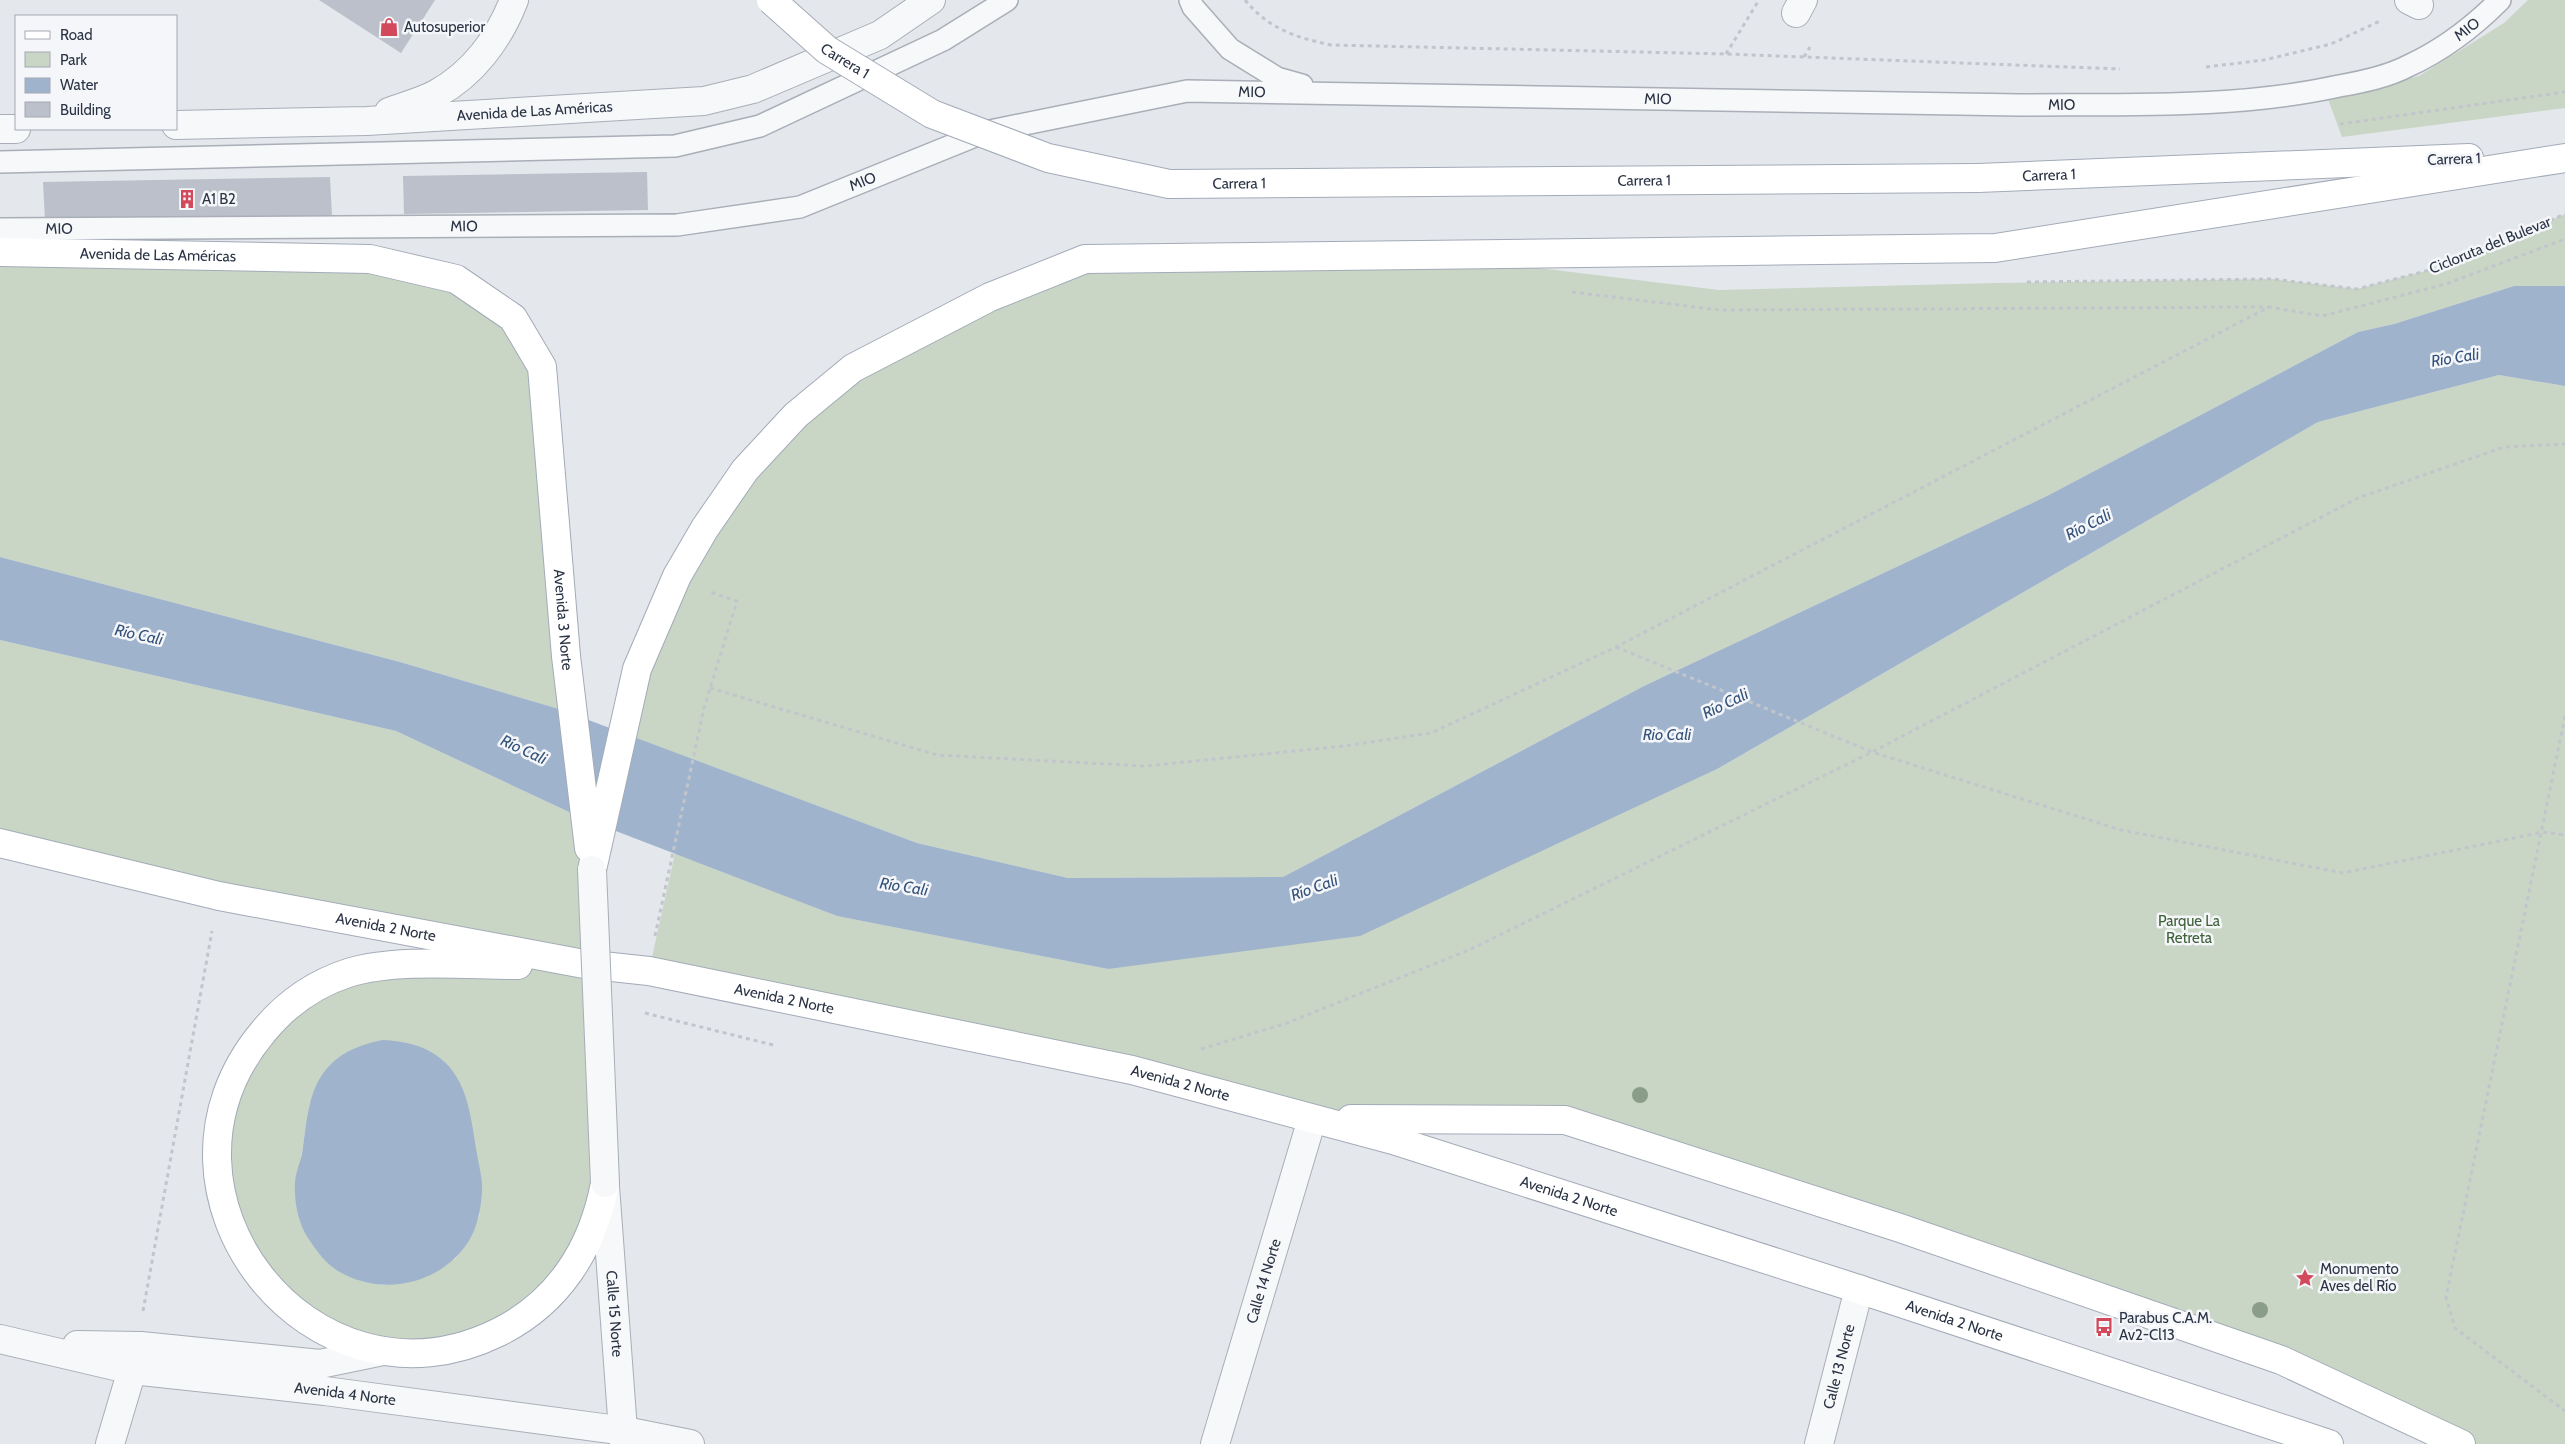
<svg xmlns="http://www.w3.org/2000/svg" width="2565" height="1444" font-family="Cabin,sans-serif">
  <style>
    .green { fill: #c9d6c5; fill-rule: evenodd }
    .water { fill: #9fb4cc }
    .building { fill: #bbc0ca }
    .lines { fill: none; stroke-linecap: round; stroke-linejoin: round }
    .service-casing { stroke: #a9aeb7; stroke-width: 24 }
    .minor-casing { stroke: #a9aeb7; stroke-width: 30 }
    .tertiary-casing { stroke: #a9aeb7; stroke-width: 30 }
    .primary-casing { stroke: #a3abb8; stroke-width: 30 }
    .path { stroke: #c2c5cb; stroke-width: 3; stroke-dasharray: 4 4; stroke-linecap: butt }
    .service { stroke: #f7f8fa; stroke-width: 21 }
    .minor { stroke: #f7f8fa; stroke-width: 28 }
    .tertiary { stroke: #f7f8fa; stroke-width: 28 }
    .primary { stroke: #fff; stroke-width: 28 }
    .tertiary-bridge-casing { stroke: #a9aeb7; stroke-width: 30; stroke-linecap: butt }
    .primary-bridge-casing { stroke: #a3abb8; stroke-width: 30; stroke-linecap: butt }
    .tertiary-bridge { stroke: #f7f8fa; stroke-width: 28 }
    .primary-bridge { stroke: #fff; stroke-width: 28 }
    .tree { fill: #899d89 }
    .labels { text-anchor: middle; stroke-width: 5; stroke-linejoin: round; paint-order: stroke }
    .poi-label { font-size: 15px; fill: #2b3445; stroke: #f4f6f9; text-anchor: start }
    .street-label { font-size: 15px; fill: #2b3445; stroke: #f4f6f9 }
    .park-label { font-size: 15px; fill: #3f6138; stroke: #f4f6f9 }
    .water-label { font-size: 16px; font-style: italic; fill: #34527a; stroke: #f4f6f9 }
  </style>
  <rect width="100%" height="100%" fill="#e4e7ec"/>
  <!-- green -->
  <g class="green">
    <path d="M2528,0H2565V108L2342,137L2328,99L2419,76L2504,23Z"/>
    <path d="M2565,214V286H2514L2394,324L2358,332L2047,496L1644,686L1283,877L1068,878L917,843L627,735L705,528L853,368L1085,259L1423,254L1719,290L1996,283L2272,279L2357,289L2441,267Z"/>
    <path d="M0,252L370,259L456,279L542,367L559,709L400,662L0,557Z"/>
    <path d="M2499,375L2565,386V1444H2461L2281,1360L1565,1120L1312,1119L649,971L675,853L837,916L1108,969L1719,768L2318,422Z"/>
    <path d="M0,640L396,731L582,818L605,1183L570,1272L463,1346L334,1336L230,1224L229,1091L325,983L580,964L0,843ZM310,1102L480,1214L470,1238L455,1259L385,1285L361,1281L337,1270L301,1158Z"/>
  </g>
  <!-- water -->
  <g class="water">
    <path d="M2514,286H2565V386L2499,375L2318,422L1719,768L1360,936L1108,969L837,916L582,818L396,731L0,640V557L400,662L559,709L917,843L1068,878L1283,877L1644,686L2047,496L2358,332L2394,324Z"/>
    <path d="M383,1040C404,1041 423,1045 440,1058C469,1081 471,1120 477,1154C479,1166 483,1180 482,1192C481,1207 478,1225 470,1239C443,1284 383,1298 338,1271C325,1263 316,1250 308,1238C298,1223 294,1201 295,1183C295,1174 300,1163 302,1154C307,1124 307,1088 330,1065C345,1050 363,1044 383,1040Z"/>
  </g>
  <!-- building -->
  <g class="building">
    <path d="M319,0H435L401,53Z"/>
    <path d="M647,172L648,210L404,214L403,176Z"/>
    <path d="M330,177L332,216L45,220L43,182Z"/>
  </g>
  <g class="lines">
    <!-- service casing -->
    <g class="service-casing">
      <g id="service">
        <path d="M1190,0L1193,7L1230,49L1277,78L1302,85"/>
        <path d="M0,162L675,146L760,126L943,40L1007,0"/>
        <path id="s1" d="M0,229L677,225L800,207L985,132L1187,91L2019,105C2125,104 2235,109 2339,86C2362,82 2387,77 2408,66C2443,50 2473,27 2500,0"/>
      </g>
    </g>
    <!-- minor casing -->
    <g class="minor-casing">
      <g id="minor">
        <path d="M2409,0L2419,5"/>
        <path d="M1796,13L1803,0"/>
        <path d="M625,1431L690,1444"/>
        <path d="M110,1444L132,1370"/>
        <path id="s2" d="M1215,1444L1312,1119"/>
        <path id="s3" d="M1819,1444L1859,1289"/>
      </g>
    </g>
    <!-- tertiary casing -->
    <g class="tertiary-casing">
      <g id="tertiary">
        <path d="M389,112C404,106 421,102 436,94C473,74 499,39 514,0"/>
        <path id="s4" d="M176,125L367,121L704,101L753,89L880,35L931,0"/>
        <path d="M0,129H16"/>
        <path id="s5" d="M605,1186L624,1444"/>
        <path id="s6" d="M0,1339L132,1370L325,1391L625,1431"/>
        <path d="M77,1345L141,1346L320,1364L383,1351"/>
      </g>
    </g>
    <!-- primary casing -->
    <g class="primary-casing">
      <g id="primary">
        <path id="s7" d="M1978,178L2469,158"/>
        <path id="s8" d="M0,252L370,259L456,279L513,318L542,367L566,656L589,848"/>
        <path id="s9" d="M0,843L219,896L584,964L649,971L1132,1070L1393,1140L1843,1284L2329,1444"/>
        <path d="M592,870L637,669L677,576L705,528L745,470L796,415L853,368L990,297L1085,259L1995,248L2565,158"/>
        <path d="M518,965C466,965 397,958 348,973C314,984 285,1005 263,1032C129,1192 312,1425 499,1332C559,1302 593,1248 605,1183"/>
        <path d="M1351,1119L1565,1120L1900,1228L2281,1360L2461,1444"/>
      </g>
    </g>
    <!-- path -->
    <g class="path">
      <path d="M1245,0C1269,29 1295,37 1331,45L1726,54L2120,69"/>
      <path d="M1726,54L1759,0"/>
      <path d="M1804,57L1810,47"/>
      <path d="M2206,67L2264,60L2331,44L2380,21"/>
      <path d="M2340,124L2565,92"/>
      <path d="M2027,282L2272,279L2357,289L2441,267L2565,214"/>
      <path d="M1572,292L1720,310L2269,307"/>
      <path d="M1616,647L1872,752L2121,830L2343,873L2543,832L2565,835"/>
      <path d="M710,688L937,755L1145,766L1344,746L1431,733L1616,647L2269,307L2322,316L2446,284L2565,239"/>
      <path d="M2565,716L2446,1297L2455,1328L2565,1411"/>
      <path d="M655,936L704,708L737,601L710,592"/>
      <path d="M645,1013L777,1046"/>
      <path d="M1201,1049L1287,1023L1469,950L1872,752L2358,498L2504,447L2565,444"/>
      <path d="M143,1311L212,931"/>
    </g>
    <!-- service -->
    <use href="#service" class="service"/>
    <!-- minor -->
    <use href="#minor" class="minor"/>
    <!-- tertiary -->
    <use href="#tertiary" class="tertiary"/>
    <!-- primary -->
    <use href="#primary" class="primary"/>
    <!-- tertiary-bridge casing -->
    <g class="tertiary-bridge-casing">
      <path id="tertiary-bridge" d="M592,870L605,1183"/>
    </g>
    <!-- primary-bridge casing -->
    <g class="primary-bridge-casing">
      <g id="primary-bridge">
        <path id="s10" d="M771,0L827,50L932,114L1048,158L1169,184L1978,178"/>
      </g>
    </g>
    <!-- tertiary-bridge -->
    <use href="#tertiary-bridge" class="tertiary-bridge"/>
    <!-- primary-bridge -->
    <use href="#primary-bridge" class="primary-bridge"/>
  </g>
  <!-- trees -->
  <g class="tree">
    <circle cx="1640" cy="1095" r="8"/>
    <circle cx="2260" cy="1310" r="8"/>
  </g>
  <!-- icons -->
  <defs>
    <g id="shop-bare" transform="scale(1.5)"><path d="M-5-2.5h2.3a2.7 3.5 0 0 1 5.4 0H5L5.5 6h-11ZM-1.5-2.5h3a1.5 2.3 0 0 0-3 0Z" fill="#d1495b" stroke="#f4f6f9" stroke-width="2.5" paint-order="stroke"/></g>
    <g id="building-bare" transform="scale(1.5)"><path d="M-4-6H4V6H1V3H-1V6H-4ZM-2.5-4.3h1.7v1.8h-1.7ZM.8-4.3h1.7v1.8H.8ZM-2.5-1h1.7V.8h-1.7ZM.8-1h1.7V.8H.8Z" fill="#d1495b" stroke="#f4f6f9" stroke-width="2.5" paint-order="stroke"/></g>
    <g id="sight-bare" transform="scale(1.5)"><path d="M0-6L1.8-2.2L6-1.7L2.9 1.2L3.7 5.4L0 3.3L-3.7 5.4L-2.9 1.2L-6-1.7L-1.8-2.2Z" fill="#d1495b" stroke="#f4f6f9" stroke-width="2.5" paint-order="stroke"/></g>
    <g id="bus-bare" transform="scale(1.5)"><path d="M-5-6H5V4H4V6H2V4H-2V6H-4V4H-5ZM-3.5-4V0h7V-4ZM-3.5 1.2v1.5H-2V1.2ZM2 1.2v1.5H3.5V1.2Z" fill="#d1495b" stroke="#f4f6f9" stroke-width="2.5" paint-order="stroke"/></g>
  </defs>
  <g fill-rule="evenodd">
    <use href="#shop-bare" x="389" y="27"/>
    <use href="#building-bare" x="187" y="199"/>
    <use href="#sight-bare" x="2305" y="1278"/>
    <use href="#bus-bare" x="2104" y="1327"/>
  </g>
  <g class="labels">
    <!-- poi labels -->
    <g class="poi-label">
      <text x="404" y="32">Autosuperior</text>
      <text x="202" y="204">A1 B2</text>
      <text x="2320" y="1274">Monumento<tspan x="2320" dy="17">Aves del Río</tspan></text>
      <text x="2119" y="1323">Parabus C.A.M.<tspan x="2119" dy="17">Av2-Cl13</tspan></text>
    </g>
    <!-- street labels -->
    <g class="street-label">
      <text dy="5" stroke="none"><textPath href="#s1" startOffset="2502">MIO</textPath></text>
      <text dy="5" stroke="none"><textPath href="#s10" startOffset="96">Carrera 1</textPath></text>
      <text dy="5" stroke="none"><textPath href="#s1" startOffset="1272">MIO</textPath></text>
      <text dy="5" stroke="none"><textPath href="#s1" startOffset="1678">MIO</textPath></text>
      <text dy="5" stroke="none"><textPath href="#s1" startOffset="2082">MIO</textPath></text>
      <text dy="5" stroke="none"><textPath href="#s4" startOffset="359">Avenida de Las Américas</textPath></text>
      <text transform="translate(2454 159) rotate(-2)" y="5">Carrera 1</text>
      <text dy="5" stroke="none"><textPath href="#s7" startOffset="71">Carrera 1</textPath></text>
      <text dy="5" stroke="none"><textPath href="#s10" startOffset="921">Carrera 1</textPath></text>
      <text dy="5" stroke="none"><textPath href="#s1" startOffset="869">MIO</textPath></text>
      <text dy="5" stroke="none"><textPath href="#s10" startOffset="516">Carrera 1</textPath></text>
      <text dy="5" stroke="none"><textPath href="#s1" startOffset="464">MIO</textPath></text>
      <text dy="5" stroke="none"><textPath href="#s1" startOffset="59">MIO</textPath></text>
      <text transform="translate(2490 245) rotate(-22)" y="5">Cicloruta del Bulevar</text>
      <text dy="5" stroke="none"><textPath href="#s8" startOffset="158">Avenida de Las Américas</textPath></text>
      <text dy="5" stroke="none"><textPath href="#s8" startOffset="838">Avenida 3 Norte</textPath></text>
      <text dy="5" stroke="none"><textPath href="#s9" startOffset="395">Avenida 2 Norte</textPath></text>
      <text dy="5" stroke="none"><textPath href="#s9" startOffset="800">Avenida 2 Norte</textPath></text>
      <text dy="5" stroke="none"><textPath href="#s9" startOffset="1205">Avenida 2 Norte</textPath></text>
      <text dy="5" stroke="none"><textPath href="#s9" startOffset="1610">Avenida 2 Norte</textPath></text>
      <text dy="5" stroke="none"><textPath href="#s2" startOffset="170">Calle 14 Norte</textPath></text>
      <text dy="5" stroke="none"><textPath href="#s5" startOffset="128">Calle 15 Norte</textPath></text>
      <text dy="5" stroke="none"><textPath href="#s9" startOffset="2015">Avenida 2 Norte</textPath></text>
      <text dy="5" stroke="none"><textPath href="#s3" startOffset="80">Calle 13 Norte</textPath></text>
      <text dy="5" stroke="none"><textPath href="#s6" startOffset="350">Avenida 4 Norte</textPath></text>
    </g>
    <!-- park labels -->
    <g class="park-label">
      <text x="2189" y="926">Parque La<tspan x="2189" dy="17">Retreta</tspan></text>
    </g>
    <!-- water labels -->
    <g class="water-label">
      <text transform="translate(2455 357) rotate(-9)" y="6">Río Cali</text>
      <text transform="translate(2088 524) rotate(-27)" y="6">Río Cali</text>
      <text transform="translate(139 634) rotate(12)" y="6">Río Cali</text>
      <text transform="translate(1725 703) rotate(-26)" y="6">Río Cali</text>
      <text x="1667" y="740">Rio Cali</text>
      <text transform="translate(524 749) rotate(25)" y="6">Río Cali</text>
      <text transform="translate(904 886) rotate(9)" y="6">Río Cali</text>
      <text transform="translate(1314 887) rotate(-20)" y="6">Río Cali</text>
    </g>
  </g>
  <!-- legend -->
  <rect x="15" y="15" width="162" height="115" fill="#f4f6f9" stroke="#a4a8b1"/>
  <rect x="25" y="31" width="25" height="8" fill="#ffffff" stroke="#a4a8b1"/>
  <text x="60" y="40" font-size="15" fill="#2b3445">Road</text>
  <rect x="25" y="52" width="25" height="15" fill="#c9d6c5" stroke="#a4a8b1"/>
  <text x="60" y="65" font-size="15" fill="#2b3445">Park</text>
  <rect x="25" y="78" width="25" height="15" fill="#9fb4cc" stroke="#a4a8b1"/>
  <text x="60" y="90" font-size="15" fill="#2b3445">Water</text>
  <rect x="25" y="102" width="25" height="15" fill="#bbc0ca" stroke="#a4a8b1"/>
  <text x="60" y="115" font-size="15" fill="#2b3445">Building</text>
</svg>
